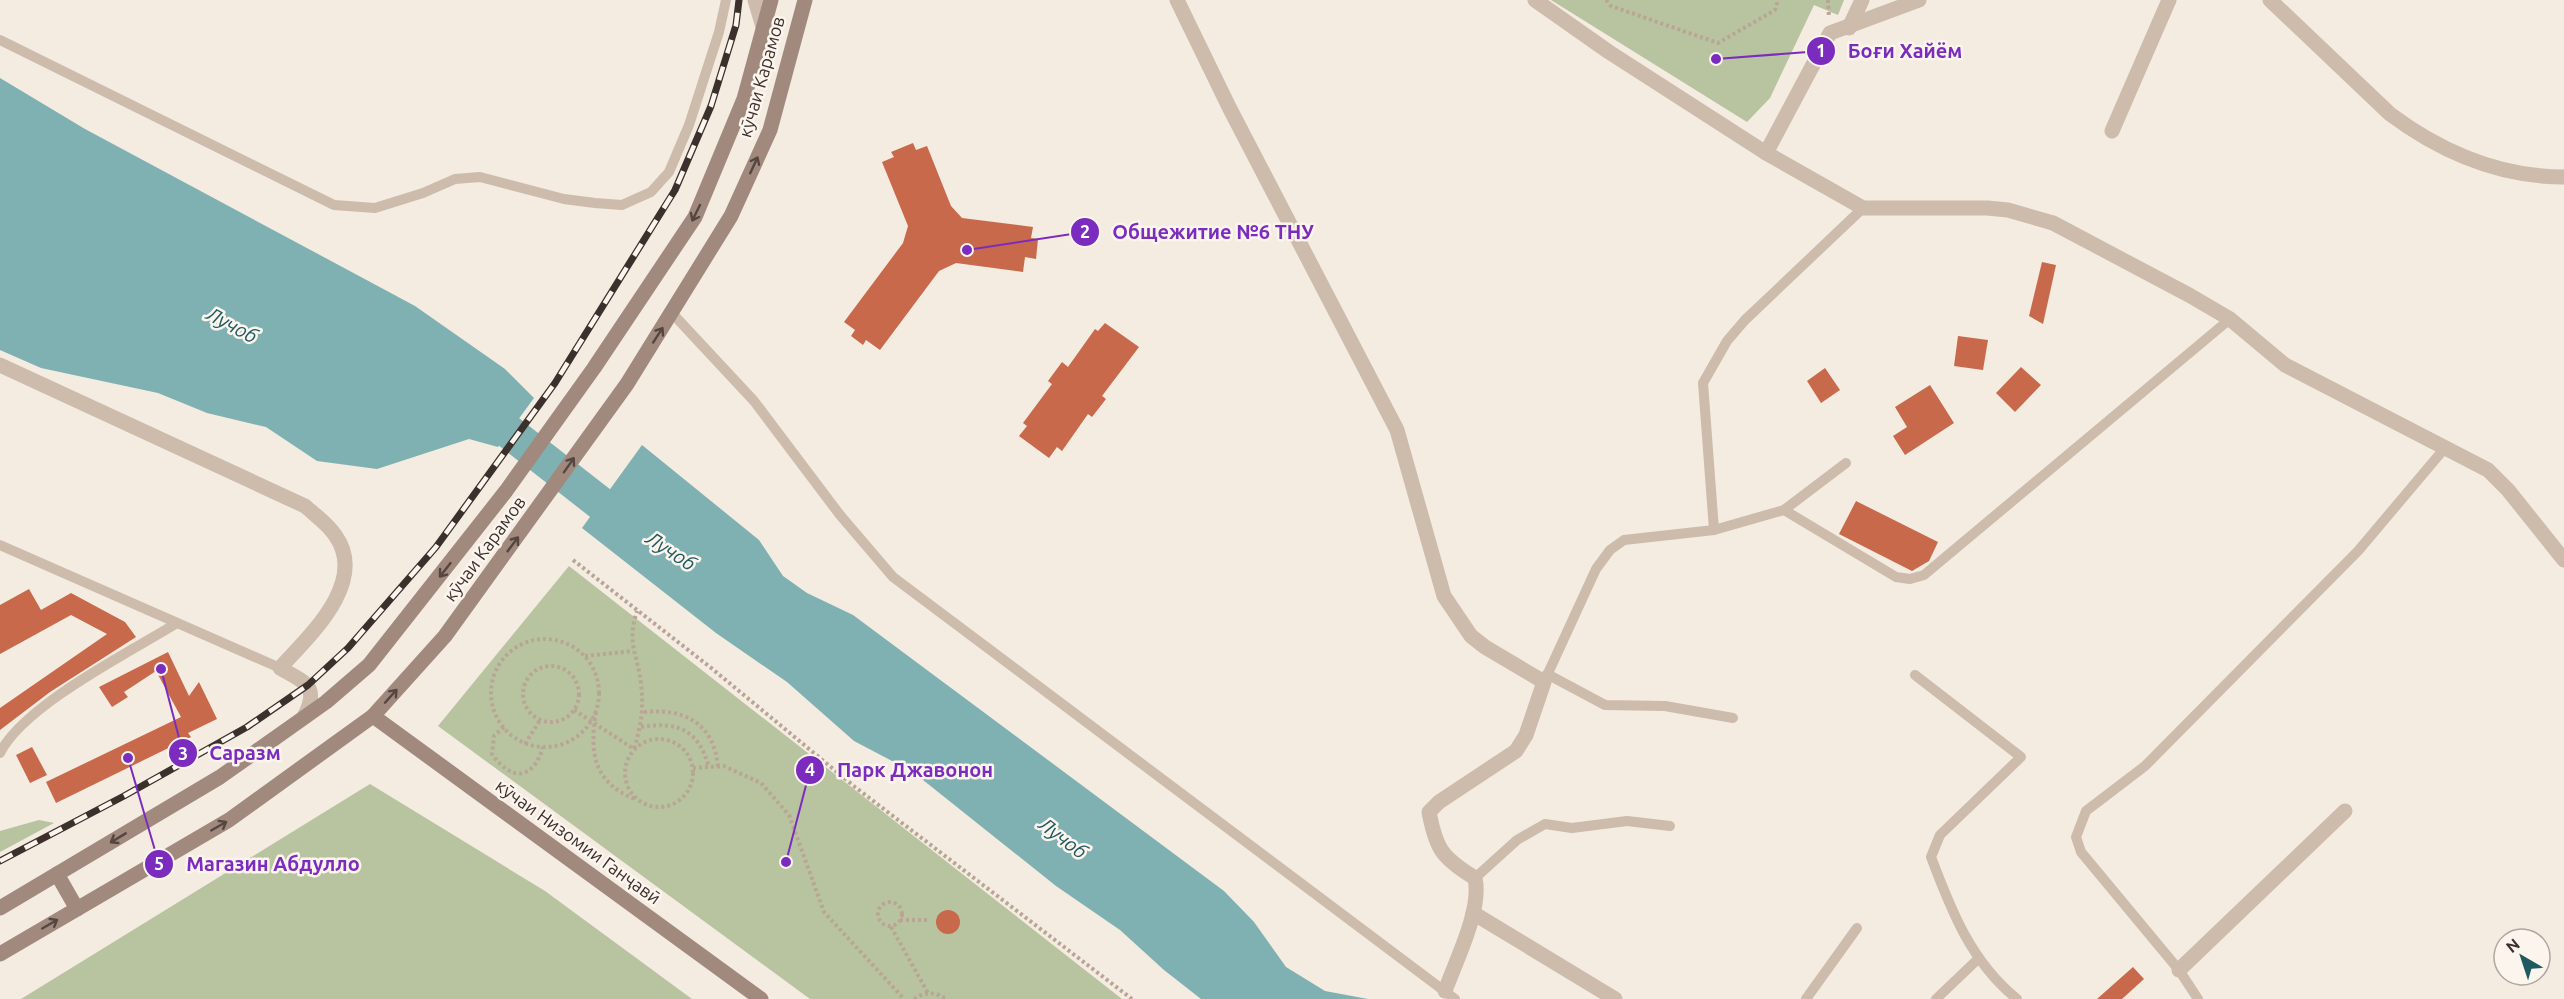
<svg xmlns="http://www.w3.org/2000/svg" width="2564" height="999" font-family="Ubuntu,sans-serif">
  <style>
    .green { fill: #b8c4a0 }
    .water { fill: #7fb0b2 }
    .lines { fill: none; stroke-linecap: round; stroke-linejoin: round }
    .river { stroke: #7fb0b2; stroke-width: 34 }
    .building { fill: #c8694b }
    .path { stroke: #b9a596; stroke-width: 4; stroke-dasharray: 3 3; stroke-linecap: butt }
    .lane { stroke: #cdbbac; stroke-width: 10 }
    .street { stroke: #cdbbac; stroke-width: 15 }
    .secondary { stroke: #a18a7d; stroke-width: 15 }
    .rail-casing { stroke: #3b302b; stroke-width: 7 }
    .rail { stroke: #fbf5ee; stroke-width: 4.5; stroke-dasharray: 14; stroke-linecap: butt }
    .oneway { stroke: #544640 }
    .labels { text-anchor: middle; stroke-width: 5; stroke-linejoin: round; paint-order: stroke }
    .street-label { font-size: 18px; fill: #3b302b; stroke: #fbf5ee }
    .water-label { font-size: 20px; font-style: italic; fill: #1f5a5e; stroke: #fbf5ee }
    .leader { fill: none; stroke: #7b2cbf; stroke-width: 2 }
    .callout-dot { fill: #7b2cbf; stroke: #fbf5ee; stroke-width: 2 }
    .mark-label { font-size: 18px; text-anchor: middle; font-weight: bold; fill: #fff }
    .callout-label { font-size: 20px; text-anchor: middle; font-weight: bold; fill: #7b2cbf; stroke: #fbf5ee; stroke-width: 5; stroke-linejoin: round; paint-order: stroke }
  </style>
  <rect width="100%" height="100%" fill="#f4ebe1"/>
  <!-- green -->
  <g class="green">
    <path d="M1551,0H1844L1838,15L1814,5L1770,98L1747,122Z"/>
    <path d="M569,566L1122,999H810L438,726Z"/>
    <path d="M370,784L545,891L692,999H21Z"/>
    <path d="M39,820L54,823L0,852V831Z"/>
  </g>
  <!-- water -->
  <g class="water">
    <path d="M0,78L85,129L415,306L505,369L534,398L498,447L469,439L377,469L317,461L266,427L207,413L158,393L41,368L0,350Z"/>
    <path d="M642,445L759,540L783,576L807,593L853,615L1224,891L1254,922L1286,967L1325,991L1368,999H1201L1164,970L1120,930L1056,886L913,772L854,741L787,682L716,633L582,528Z"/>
  </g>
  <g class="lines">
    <!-- river -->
    <path class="river" d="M472,403L614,514L639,531"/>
  </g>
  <!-- building -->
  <g class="building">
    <path d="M913,143L916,150L927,146L951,206L962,218L1033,227L1031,238L1038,239L1036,259L1025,257L1023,272L956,263L939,271L880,350L866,340L863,345L851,336L855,330L844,322L903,243L908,226L882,162L894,157L891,152Z"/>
    <path d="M2042,262L2056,265L2043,324L2029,316Z"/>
    <path d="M1105,323L1139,347L1102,396L1106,399L1092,417L1088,414L1062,451L1057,447L1049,458L1019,436L1027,426L1023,423L1052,384L1048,381L1062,362L1068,367L1095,329L1098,331Z"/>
    <path d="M1958,336L1988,340L1983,370L1954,366Z"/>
    <path d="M2021,367L2041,385L2015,412L1996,393Z"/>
    <path d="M1825,368L1840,390L1821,403L1807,381Z"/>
    <path d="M1930,385L1954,423L1905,455L1893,436L1907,427L1895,407Z"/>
    <path d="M1856,501L1938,542L1929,561L1912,571L1839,534Z"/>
    <path d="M29,589L41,610L71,593L125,622L136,637L50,692L0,730V708L107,634L71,615L0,654V605Z"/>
    <path d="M168,652L189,696L199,682L217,719L188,733L191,737L56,803L46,782L181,717L156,671L124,692L128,697L112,707L99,687Z"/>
    <path d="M32,747L47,775L30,783L16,755Z"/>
    <circle cx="948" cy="922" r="12"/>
    <path d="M2133,967L2144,979L2122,999H2097Z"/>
  </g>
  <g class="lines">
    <!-- path -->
    <g class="path">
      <path d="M1606,0L1611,6L1718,43L1775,10L1778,0"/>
      <path d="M1828,0L1829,17"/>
      <path d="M573,560L710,667L855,787L1132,999"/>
      <circle cx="545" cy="693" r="54"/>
      <path d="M585,656L633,651"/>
      <circle cx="551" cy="694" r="28"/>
      <path d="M574,710L634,749C641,726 644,708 641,684C638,654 626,644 637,611"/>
      <path d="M596,712C589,753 594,783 635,799"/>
      <path d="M644,712C684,708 714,723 718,767"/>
      <path d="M504,727L494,736L492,754C511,781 533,781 543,747"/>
      <path d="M641,727C678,721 699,730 709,768"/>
      <circle cx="659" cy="773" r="34"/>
      <path d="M525,744L540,720"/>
      <path d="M693,768L724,766L761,783L789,815L824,912L904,999"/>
      <circle cx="890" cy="914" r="12"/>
      <path d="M900,920H930"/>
      <path d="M891,927L928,993"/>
      <path d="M914,999C925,992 935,991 946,999"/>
    </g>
    <!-- lane -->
    <g class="lane">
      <path d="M0,40L334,205L375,208L423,193L455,179L480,177L564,199L595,203L622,205L651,192L669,172L689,125L719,32L726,0"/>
      <path d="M672,313L754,401L840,515L893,577L1455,999"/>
      <path d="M1784,510L1896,577L1910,579L1924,575L2230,319"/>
      <path d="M1714,530L1703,383L1727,341L1745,320L1863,208"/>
      <path d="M0,545L280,668"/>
      <path d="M1547,674L1605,705L1665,706L1733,718"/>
      <path d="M1915,675L2021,757L1940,835L1931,857C1951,910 1971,962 2017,999"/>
      <path d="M1544,682L1596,569L1610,550L1624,540L1714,530L1784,510L1846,463"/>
      <path d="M0,753C24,705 130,652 177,623"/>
      <path d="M1475,878L1517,840L1545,824L1572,828L1627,821L1670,826"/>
      <path d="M1806,999L1857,928"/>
      <path d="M1936,999L1978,959"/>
      <path d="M2198,999L2179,970L2081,852L2076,837L2086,811L2145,766L2358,551L2444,449"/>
    </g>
    <!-- street -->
    <g class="street">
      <path d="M755,0L764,30"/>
      <path d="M1177,0L1229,107L1397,430L1444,596L1471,636L1485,647L1544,682L1526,735L1516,751L1439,802L1429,812C1436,849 1442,858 1475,878C1482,910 1456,960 1445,991"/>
      <path d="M1535,0L1609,52L1766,153L1863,208H1987L2008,210L2053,223L2189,295L2230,319L2285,365L2488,470L2508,490L2564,560"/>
      <path d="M2270,0L2390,114C2441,152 2500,177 2564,177"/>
      <path d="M1849,28L1862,0"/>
      <path d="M2112,131L2169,0"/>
      <path d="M1766,153L1830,33L1919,0"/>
      <path d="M0,365L305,506C315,515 328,524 335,535C369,582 309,636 280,668C306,683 320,686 304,717"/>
      <path d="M1473,913L1615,999"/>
      <path d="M2179,970L2345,811"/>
    </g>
    <!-- secondary -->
    <g class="secondary">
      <path d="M373,716L761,999"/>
      <path d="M57,874L77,909"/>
      <path d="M0,908L220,777L326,702L369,665L506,491L594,368L695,217L744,99L771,0"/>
      <path d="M0,954L229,820L373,716L445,636L627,384L731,216L770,130L805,0"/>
    </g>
    <!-- rail casing -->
    <g class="rail-casing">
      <path id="rail" d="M0,861L124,796L247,727L308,685L348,648L436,547L555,383L675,190L711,106L736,25L739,0"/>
    </g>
    <!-- rail -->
    <use href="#rail" class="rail"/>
  </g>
  <!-- one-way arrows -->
  <defs><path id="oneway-shaft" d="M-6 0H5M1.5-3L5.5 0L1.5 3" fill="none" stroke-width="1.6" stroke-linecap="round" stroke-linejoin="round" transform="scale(1.5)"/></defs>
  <g class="oneway">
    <use href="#oneway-shaft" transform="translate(754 165) rotate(-65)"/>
    <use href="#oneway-shaft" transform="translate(696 213) rotate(116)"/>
    <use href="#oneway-shaft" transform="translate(658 335) rotate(-57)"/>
    <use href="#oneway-shaft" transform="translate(569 465) rotate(-55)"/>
    <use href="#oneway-shaft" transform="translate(513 544) rotate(-53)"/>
    <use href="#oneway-shaft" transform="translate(445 570) rotate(128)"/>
    <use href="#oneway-shaft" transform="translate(391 696) rotate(-48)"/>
    <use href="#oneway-shaft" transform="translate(219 826) rotate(-30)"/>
    <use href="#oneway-shaft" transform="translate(118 838) rotate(149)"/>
    <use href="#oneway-shaft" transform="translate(50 924) rotate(-30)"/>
  </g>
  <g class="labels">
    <!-- street labels -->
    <g class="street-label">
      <text transform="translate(762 77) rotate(-74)" y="6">кӯчаи Карамов</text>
      <text transform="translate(485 549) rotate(-54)" y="6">кӯчаи Карамов</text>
      <text transform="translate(578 842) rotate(36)" y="6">кӯчаи Низомии Ганҷавӣ</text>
    </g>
    <!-- water labels -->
    <g class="water-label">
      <text transform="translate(232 325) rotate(28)" y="7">Лучоб</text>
      <text transform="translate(671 551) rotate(33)" y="7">Лучоб</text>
      <text transform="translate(1063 838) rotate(37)" y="7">Лучоб</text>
    </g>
  </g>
  <!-- callouts -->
  <path class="leader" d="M1716 59L1821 51M967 250L1085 232M161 669L183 753M786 862L810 770M128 758L159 864"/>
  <g class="callout-dot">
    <circle cx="1716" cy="59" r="6"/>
    <circle cx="967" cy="250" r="6"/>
    <circle cx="161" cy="669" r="6"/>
    <circle cx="786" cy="862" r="6"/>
    <circle cx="128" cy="758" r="6"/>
    <circle cx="1821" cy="51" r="15"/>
    <circle cx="1085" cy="232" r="15"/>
    <circle cx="183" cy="753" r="15"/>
    <circle cx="810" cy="770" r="15"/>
    <circle cx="159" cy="864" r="15"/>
  </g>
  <g class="mark-label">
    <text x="1821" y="57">1</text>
    <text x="1085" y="238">2</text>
    <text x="183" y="760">3</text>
    <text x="810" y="776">4</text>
    <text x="159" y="870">5</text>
  </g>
  <g class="callout-label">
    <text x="1905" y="58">Боғи Хайём</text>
    <text x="1213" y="239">Общежитие №6 ТНУ</text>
    <text x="245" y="760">Саразм</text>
    <text x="915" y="777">Парк Джавонон</text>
    <text x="273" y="871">Магазин Абдулло</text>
  </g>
  <!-- north arrow -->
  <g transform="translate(2522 957) rotate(321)"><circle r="28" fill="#fbf5ee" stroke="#aea6a0" stroke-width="1.5"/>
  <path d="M0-4.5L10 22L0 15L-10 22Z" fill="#1f5a5e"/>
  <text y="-9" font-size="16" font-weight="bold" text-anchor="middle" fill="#3b302b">N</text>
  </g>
</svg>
